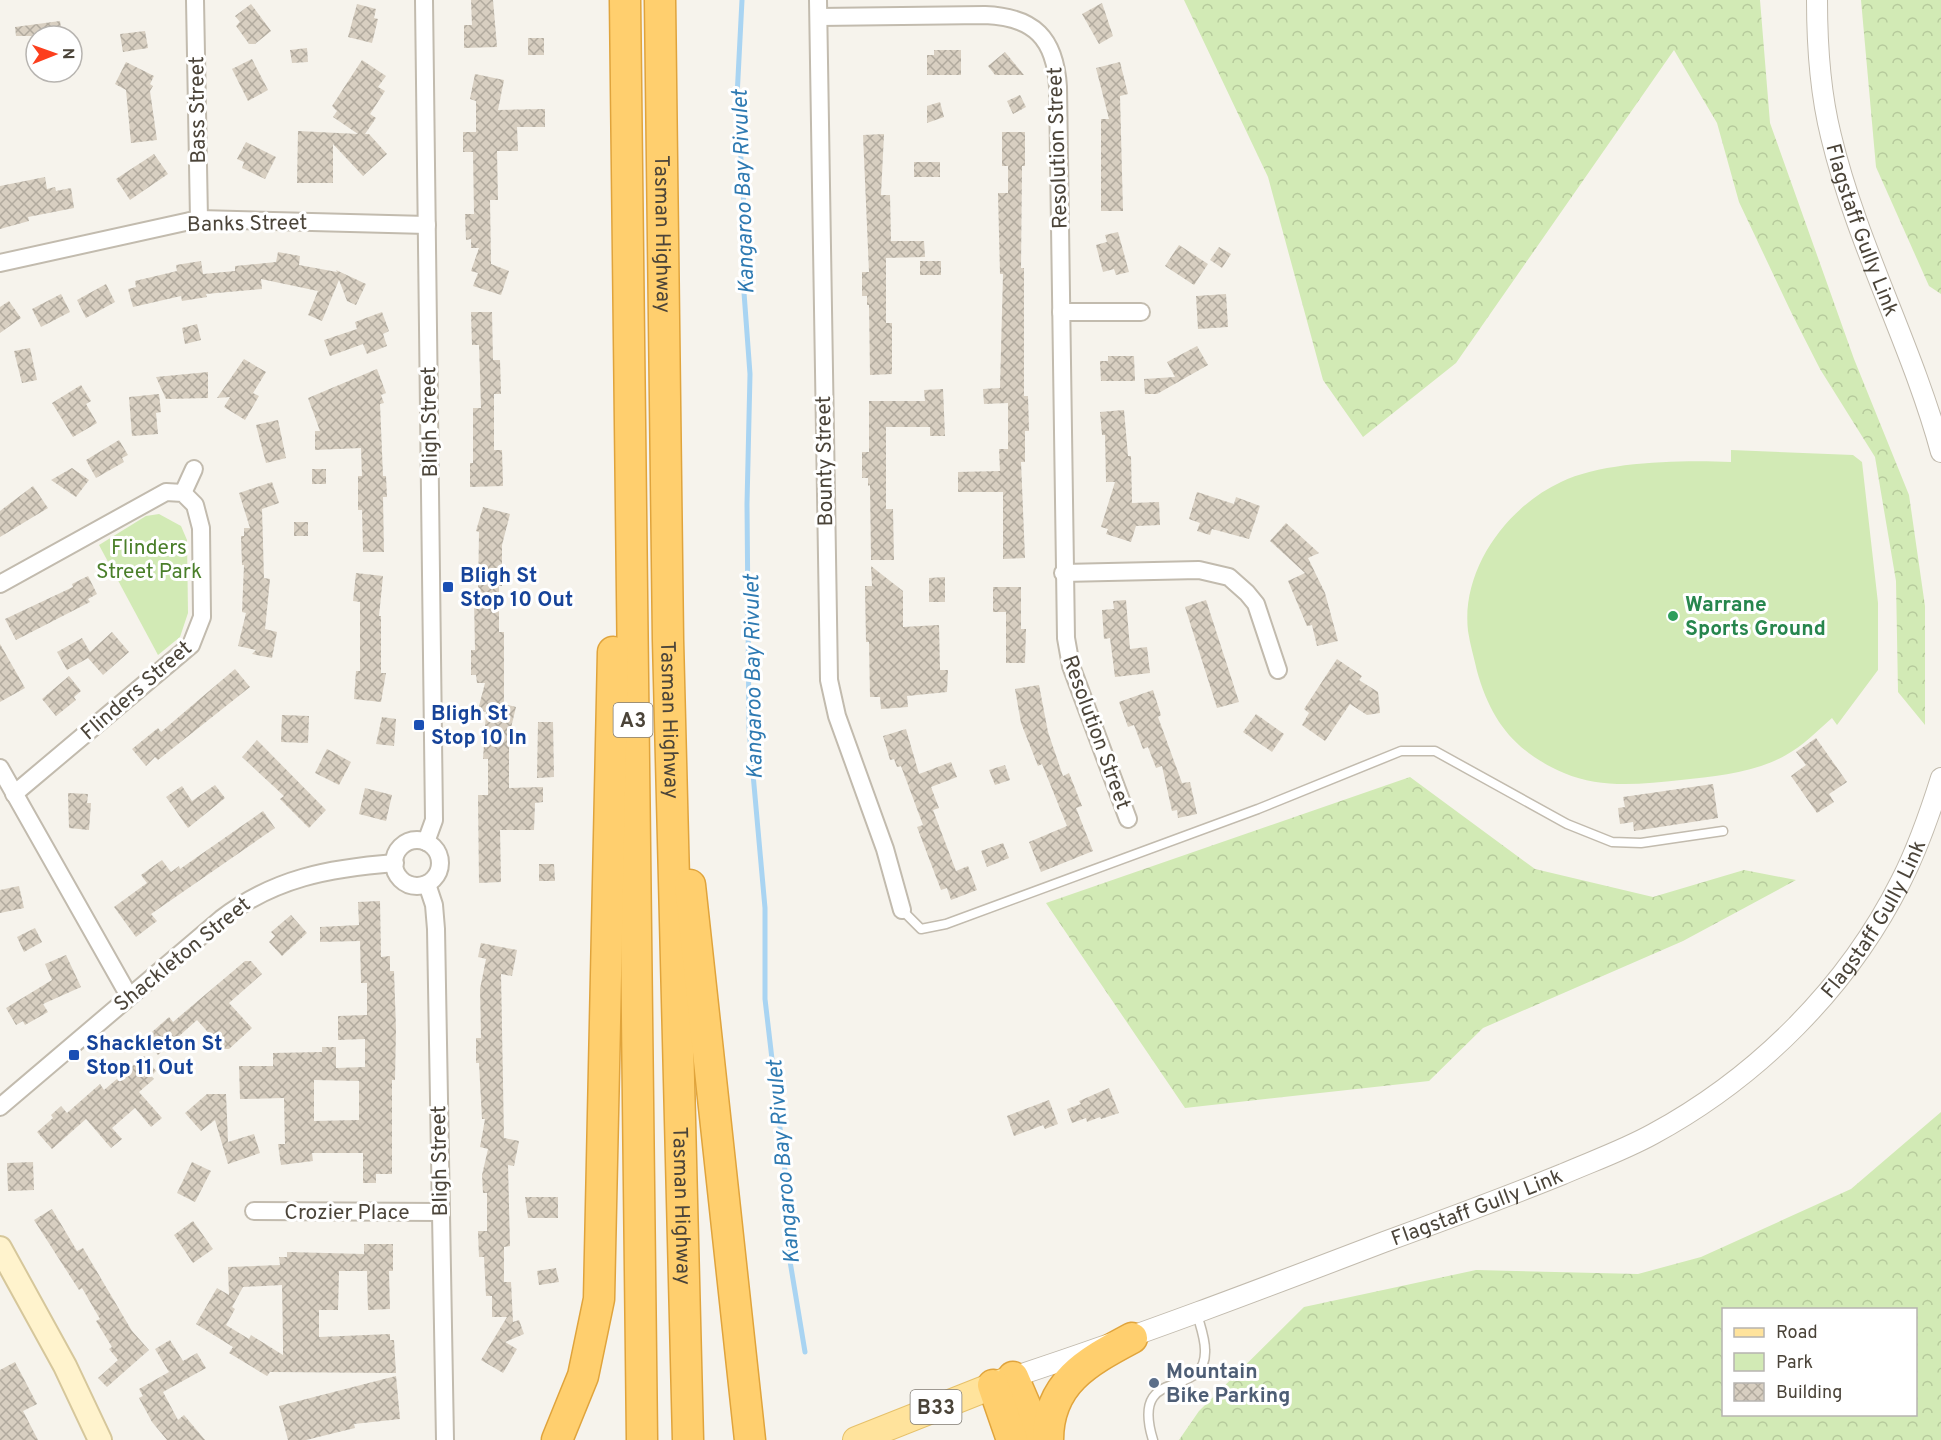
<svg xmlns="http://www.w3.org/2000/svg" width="1941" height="1440" font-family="Overpass,sans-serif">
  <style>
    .forest { fill: url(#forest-crowns); fill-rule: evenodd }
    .park { fill: #d2eab5 }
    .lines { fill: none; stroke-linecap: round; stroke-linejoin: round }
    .stream { stroke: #a9d4f2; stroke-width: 5 }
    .building { fill: url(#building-cross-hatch); fill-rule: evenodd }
    .service-casing { stroke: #c2bbae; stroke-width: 11 }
    .minor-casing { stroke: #c2bbae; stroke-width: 20 }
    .tertiary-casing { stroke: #c2bbae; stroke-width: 22 }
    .secondary-casing { stroke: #d6c79b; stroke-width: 26 }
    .primary-casing { stroke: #e6c16a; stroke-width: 28 }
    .motorway-casing { stroke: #e0a43c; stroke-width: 33 }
    .service { stroke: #fff; stroke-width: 8 }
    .minor { stroke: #fff; stroke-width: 16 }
    .tertiary { stroke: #fff; stroke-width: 20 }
    .secondary { stroke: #fff3cd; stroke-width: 22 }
    .primary { stroke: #ffe39c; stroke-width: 26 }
    .motorway { stroke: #ffcf6e; stroke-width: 30 }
    .transit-dot { fill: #1a4fb4; stroke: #fff; stroke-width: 2 }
    .leisure-dot { fill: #2e9e5b; stroke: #fff; stroke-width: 2 }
    .service-dot { fill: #5c6f8a; stroke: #fff; stroke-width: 2 }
    .labels { text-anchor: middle; stroke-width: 6; stroke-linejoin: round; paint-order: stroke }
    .shield { fill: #fff; stroke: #817c74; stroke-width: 1.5 }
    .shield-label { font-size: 20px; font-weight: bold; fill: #4b4439 }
    .street-label { font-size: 21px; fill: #4b4439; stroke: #fff }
    .park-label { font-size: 21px; fill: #4a7f2a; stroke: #fff }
    .transit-label { font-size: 21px; font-weight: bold; fill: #164399; stroke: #fff; text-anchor: start }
    .leisure-label { font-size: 21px; font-weight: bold; fill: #27864d; stroke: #fff; text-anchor: start }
    .service-label { font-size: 21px; font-weight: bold; fill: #4e5e75; stroke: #fff; text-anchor: start }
    .water-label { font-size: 22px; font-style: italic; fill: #2e7ab2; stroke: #fff }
  </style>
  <defs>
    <pattern id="forest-crowns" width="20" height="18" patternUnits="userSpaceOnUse" patternTransform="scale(1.5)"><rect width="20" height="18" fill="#d2eab5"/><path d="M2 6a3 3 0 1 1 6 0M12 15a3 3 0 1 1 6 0" fill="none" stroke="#b6ca9c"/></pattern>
    <pattern id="building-cross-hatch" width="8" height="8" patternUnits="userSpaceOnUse" patternTransform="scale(1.5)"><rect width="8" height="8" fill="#d8cfc1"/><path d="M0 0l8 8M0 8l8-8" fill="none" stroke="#b1aa9e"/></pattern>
  </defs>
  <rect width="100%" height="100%" fill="#f6f3ec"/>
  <!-- forest -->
  <g class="forest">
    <path d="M1184,0H1760L1770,123L1854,359L1909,495L1925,606V725L1898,692L1896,581L1875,457L1820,369L1792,314L1739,202L1717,123L1674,50L1456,363L1363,437L1323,380L1268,177Z"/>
    <path d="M1861,0H1941V294L1929,286L1876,167Z"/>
    <path d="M1410,777L1535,869L1653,897L1744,870L1796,880L1683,941L1483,1028L1429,1081L1185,1108L1046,903Z"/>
    <path d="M1941,1112V1440H1179L1199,1411L1304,1307L1476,1270L1638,1274L1701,1257L1851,1189ZM1724,1310H1916V1414H1724Z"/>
  </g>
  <!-- park -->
  <g class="park">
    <path d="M1731,450L1853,455L1862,462L1878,603V670L1837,725L1832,718C1817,731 1803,746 1786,755C1755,773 1716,776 1681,780C1641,784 1602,789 1564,773C1515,752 1491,721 1477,671C1474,658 1470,644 1468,631C1461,569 1507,507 1561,482C1604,461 1683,460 1731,462Z"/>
    <path d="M159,514L181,526L187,540L188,613L180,637L158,655L99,545L146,516Z"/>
  </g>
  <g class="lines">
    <!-- stream -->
    <path class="stream" d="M742,0L737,97L744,207L743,279L750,374L747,504L749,729L765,908V999L787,1188V1243L805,1352"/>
  </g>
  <!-- building -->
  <g class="building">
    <path d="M471,0H493L497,47L464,48V25H472Z"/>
    <path d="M1102,3L1113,36L1099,44L1082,14Z"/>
    <path d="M251,4L271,31L255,44H249L236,26L240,22L235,16Z"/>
    <path d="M357,4L376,9L374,18L378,19L372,43L348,37Z"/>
    <path d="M60,21L62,36H16L15,27Z"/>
    <path d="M145,31L148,48L123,52L120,34Z"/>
    <rect x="528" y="38" width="16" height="17"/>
    <path d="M307,48L308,62L292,63L290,50Z"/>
    <path d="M934,50H961V75H927V55H934Z"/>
    <path d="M1005,52L1024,75H995L988,66Z"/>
    <path d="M252,59L268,90L248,101L232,69Z"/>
    <path d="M362,60L386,76L378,87L385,91L370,114L376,118L365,134H369L387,154L363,176L333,144V183H297L298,131L358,134L333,117L337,111L332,106Z"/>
    <path d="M126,62L154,76L150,84L153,86L150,91L157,140L131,143L126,90L115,84Z"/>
    <path d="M1120,62L1128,94L1120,96L1123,211H1101V119H1109L1096,68Z"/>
    <path d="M475,74L504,80L498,110L545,109V127H517L518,151H497L498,200H490L491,264L509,271L501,295L473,286L478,273L471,271L479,248H471V239L466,240L465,214H474L473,152H463V132H476V101L470,99Z"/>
    <path d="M1020,95L1026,107L1013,114L1007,101Z"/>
    <path d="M940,102L944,117L927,123V106Z"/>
    <path d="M1002,132H1025V166H1022L1021,268H1024V396H1028L1029,431H1025V462H1021L1025,558L1003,559V492H958V472L1000,471L999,449H1008V403L984,404L983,389L1000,388L1003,274H1000L998,193H1008V166H1002Z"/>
    <path d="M884,134L881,195H890L891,241H924L925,257L886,258V323H892V374L870,375L869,305H867V296H862V272H869L863,135Z"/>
    <path d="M246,142L276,157L265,179L242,168L244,162L237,159Z"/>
    <path d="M154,154L168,174L130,200L116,179Z"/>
    <rect x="914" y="162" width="26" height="15"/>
    <path d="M45,177L47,189L55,187L56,191L71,188L74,208L28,217L29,221L0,229V186Z"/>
    <path d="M1118,232L1129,272L1116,275L1114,269L1103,272L1096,245L1107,242L1105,235Z"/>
    <path d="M1179,245L1208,264L1194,285L1165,266Z"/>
    <path d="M1219,247L1231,254L1222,268L1210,260Z"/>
    <path d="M278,252L300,256L299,265L337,272L336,270L366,284L356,305L347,301L339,280L322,321L308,315L318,291L261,279L262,289L206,294L207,297L182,301L181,296L133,307L128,289L136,287L135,281L177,271L176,265L201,261L203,274L235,271V266L276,262Z"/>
    <rect x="920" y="261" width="21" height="14"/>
    <path d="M106,284L115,302L86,318L77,300Z"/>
    <path d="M61,294L70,312L41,327L32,309Z"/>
    <path d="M1226,294L1228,327L1198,329L1196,296Z"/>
    <path d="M9,301L21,318L0,333V307Z"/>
    <path d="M382,312L389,331L383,334L387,346L367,354L363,344L330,356L324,340L357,329L355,322Z"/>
    <path d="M471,312H492L493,360H500L501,394H494V450H502L503,486L470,487V463H473V408H481L479,345H472Z"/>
    <path d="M197,324L201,340L185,344L182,328Z"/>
    <path d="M1197,346L1208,365L1157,394H1145L1144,379L1175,377L1167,362Z"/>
    <path d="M30,348L37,380L22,383L14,351Z"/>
    <path d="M1108,356H1134L1135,381H1101L1100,361H1108Z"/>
    <path d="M244,359L266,372L253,393L259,396L245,420L224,407L230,397L217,398Z"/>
    <path d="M377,369L386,393L381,395L384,403L380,404L383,476H386L387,497H383L384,552H363L362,510H358V476H362L361,448L315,450V431H320L308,398Z"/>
    <path d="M208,372V398L166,399L156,377Z"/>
    <path d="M81,385L91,401L86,404L97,423L73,437L52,403Z"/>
    <path d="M943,389L945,436H930V427H886V509H893L894,560H871L870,485L868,486V478H862V452H869V401H925L924,390Z"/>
    <path d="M159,394L161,412L156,413L158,434L132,436L129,397Z"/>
    <path d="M1124,410L1128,456H1131L1132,503L1159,502L1160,525L1136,526L1131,542L1106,534L1108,529L1101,527L1115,482H1106L1105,435H1102L1100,412Z"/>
    <path d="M278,420L286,458L266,463L256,425Z"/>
    <path d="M119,440L128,455L122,458L124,462L96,478L86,460Z"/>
    <path d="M72,468L89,480L76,497L51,480Z"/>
    <rect x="312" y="469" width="14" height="15"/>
    <path d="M272,482L279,503L262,509L264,578L270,579L265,629L277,632L272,658L252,654L256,650L238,646L246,613L242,612L244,565H242L241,536H244V528H250L239,493Z"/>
    <path d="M33,486L48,508L0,537V511Z"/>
    <path d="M1197,492L1234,504L1236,497L1260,506L1249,539L1212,529L1210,535L1197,531L1200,523L1189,519Z"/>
    <path d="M483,507L510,514L502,545V586H499V632H504V704L516,707L509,736V788L543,787V802L535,803L534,830H500L501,882L479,883L478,795H488V759H483L486,712L478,710L485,683H477L476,675H471V650H475L474,600H478L479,532L476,531Z"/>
    <rect x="294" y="522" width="14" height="14"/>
    <path d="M1286,523L1319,553L1308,558L1325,593L1338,641L1317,646L1312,625L1307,626L1288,581L1305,573L1270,541Z"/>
    <path d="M871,566L903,591V627L939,625L940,670H948L947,692L907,696L908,707L881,709L880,697H870L869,642H866L865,586H872Z"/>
    <path d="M356,573L383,576L379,616H381V673H386L381,702L354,699L356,671H360V602L353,601Z"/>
    <path d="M88,576L97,594L88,599L90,602L16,640L5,619L73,587L72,584Z"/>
    <path d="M945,577V602H929V578Z"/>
    <path d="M993,587H1021V629H1026L1025,663H1006V612H993Z"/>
    <path d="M1126,600L1130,649L1147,647L1150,673L1115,677L1110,638L1104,639L1102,610L1114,609L1113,601Z"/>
    <path d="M1206,600L1239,702L1217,708L1185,607Z"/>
    <path d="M112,632L129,652L103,675L88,658L67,670L57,652L82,638L90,652Z"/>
    <path d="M0,644L25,688L0,702Z"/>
    <path d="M1337,659L1362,676L1359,680L1378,692L1380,713L1367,715L1350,704L1325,741L1302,725L1309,713L1304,709Z"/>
    <path d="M235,669L250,687L158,760L155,757L146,766L132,749L158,728L161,732Z"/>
    <path d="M69,676L81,691L74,697L76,700L56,716L42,699Z"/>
    <path d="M1039,685L1048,732L1063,776L1069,773L1082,806L1076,808L1093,851L1041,872L1029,842L1067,826L1042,764L1038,766L1021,723L1015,689Z"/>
    <path d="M1153,690L1161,715L1158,717L1182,783L1190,782L1197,814L1178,818L1177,810L1172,811L1162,766L1156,768L1148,747L1143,749L1134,725L1128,727L1119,702Z"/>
    <path d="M1256,714L1284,734L1272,752L1243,732Z"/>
    <path d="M282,715L309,716L308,743L281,742Z"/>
    <path d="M382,717L396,719L394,746L376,744Z"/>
    <path d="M538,722H553L554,777L537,778Z"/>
    <path d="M906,729L919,774L951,762L957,777L931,787L939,808L933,810L956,871L968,866L977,890L951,900L947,888L941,890L917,827L923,825L901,766L897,767L894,759L890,760L883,736Z"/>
    <path d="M1816,738L1847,782L1829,794L1834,802L1817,813L1791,776L1806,765L1796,752Z"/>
    <path d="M257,740L326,810L309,828L280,799L284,796L242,757Z"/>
    <path d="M327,749L351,762L339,785L315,773Z"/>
    <path d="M1005,765L1010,780L995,785L989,770Z"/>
    <path d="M1713,784L1718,818L1634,831L1633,822L1620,824L1618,808L1625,807L1623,797Z"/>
    <path d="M215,785L225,798L188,828L166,797L182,786L192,801Z"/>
    <path d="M365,788L392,795L386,821L359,814Z"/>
    <path d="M68,793L88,794L87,803H91L89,830L69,828Z"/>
    <path d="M263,811L275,828L151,914L157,921L136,937L114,907L147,883L141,875L162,860L171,872L179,866L180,869Z"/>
    <path d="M1003,843L1009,858L987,867L981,851Z"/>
    <path d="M539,864H554L555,881H539Z"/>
    <path d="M19,886L24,908L0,913V890Z"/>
    <path d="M380,901L381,957L390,956V971H394L396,1029L395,1080H392V1174H376V1183H363V1153H312L313,1161L281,1165L278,1144H285L284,1098L240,1099L239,1066H273V1053L322,1052V1047H336V1068L365,1067V1039L338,1040V1016L367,1015V983H361L360,941L320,942V927L359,925L358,902ZM314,1080L359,1081V1120L314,1121Z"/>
    <path d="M291,915L307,933L282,956L269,942L275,936L271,932Z"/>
    <path d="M35,928L42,942L24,952L17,937Z"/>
    <path d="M481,943L517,950L512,976L501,974L504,1138L519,1141L514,1166L508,1165L510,1246L504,1247V1282H511L513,1322L519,1320L524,1334L505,1342L517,1349L503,1373L481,1360L507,1317H492V1296H486L484,1257H479L478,1231H487V1193H483L482,1175L488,1149L480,1147L485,1119H482L479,1063H476V1038H481L480,989L486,959L478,957Z"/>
    <path d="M66,955L81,987L43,1004L48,1012L25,1025L23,1021L16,1025L6,1008L52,980L45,964Z"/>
    <path d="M245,961H251L262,974L229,1003L252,1028L229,1049H223L197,1020L158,1055L144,1039L169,1017L173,1022Z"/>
    <path d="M144,1056L156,1071L151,1076L154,1079L139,1092L162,1118L151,1127L135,1108L112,1128L122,1139L111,1148L86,1119L52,1149L37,1132L53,1118L51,1115L61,1106L67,1113L100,1084L104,1090Z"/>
    <path d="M1109,1088L1119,1113L1101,1119L1100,1117L1087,1122L1086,1118L1072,1123L1067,1109L1081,1104L1079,1101Z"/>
    <path d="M207,1094H226L228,1142L254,1134L260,1153L228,1164L215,1120L201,1131L185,1113Z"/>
    <path d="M1049,1100L1058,1124L1045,1129L1043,1125L1014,1136L1007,1116Z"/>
    <path d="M33,1162L34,1190L8,1191L7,1163Z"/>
    <path d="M192,1162L211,1171L195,1202L177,1193Z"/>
    <path d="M525,1197H558V1218H528Z"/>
    <path d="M52,1209L77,1251L83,1248L132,1331L149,1350L107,1387L98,1378L118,1360L109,1349L112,1347L96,1321L100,1319L82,1288L79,1290L34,1220Z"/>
    <path d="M193,1221L213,1249L193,1263L174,1235Z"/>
    <path d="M364,1244H393V1271H389L390,1309L368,1310L367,1271H339L338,1310H319V1337L390,1334V1340H394L396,1373L270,1372L267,1376L229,1353L233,1347L196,1324L217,1288L229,1295L228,1267L280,1265L279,1257H287V1252L364,1254ZM282,1285L283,1344V1355L251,1335L249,1339L226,1325L235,1309L232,1307L243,1287Z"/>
    <path d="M556,1268L559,1282L539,1285L537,1271Z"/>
    <path d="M170,1340L183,1361L197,1353L206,1368L163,1392L178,1420L184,1415L205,1440H167L152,1422L139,1398L143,1396L139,1389L169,1372L155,1349Z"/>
    <path d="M15,1362L37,1404L23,1411L38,1440H0V1370Z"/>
    <path d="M396,1376L400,1419L354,1424L355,1428L306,1440H288L279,1406Z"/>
  </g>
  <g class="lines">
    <!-- service casing -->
    <g class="service-casing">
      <g id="service">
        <path d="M902,910L921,929L946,924L1258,809L1401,751H1435L1567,824L1612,842L1641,843L1723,831"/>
        <path d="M1153,1440C1129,1362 1207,1402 1205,1350C1205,1338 1200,1325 1197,1314"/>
      </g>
    </g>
    <!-- minor casing -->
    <g class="minor-casing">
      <g id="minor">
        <path d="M195,0L199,219"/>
        <path d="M424,0L434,820L426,842"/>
        <path d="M818,0L829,680L837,716L885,849L902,910"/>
        <path d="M819,17L985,15C1034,17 1055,38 1058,87L1066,638L1071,666L1128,819"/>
        <path d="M0,263L199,219L427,225"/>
        <path d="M1061,312H1141"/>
        <path d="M183,493L194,469"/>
        <path d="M1063,573L1199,570L1229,577L1247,593L1256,604L1278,670"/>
        <path d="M0,584L166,492L183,493L195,505L201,528L202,617L191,645L14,794"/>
        <path d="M0,768L129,996"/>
        <circle cx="417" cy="863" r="23"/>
        <path d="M427,884L434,905L436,929L445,1440"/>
        <path d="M0,1107L221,919C274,878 330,868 395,863"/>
        <path d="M254,1211L440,1212"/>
      </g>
    </g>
    <!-- tertiary casing -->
    <g class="tertiary-casing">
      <g id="tertiary">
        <path id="s1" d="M1817,0C1817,46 1820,92 1831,136C1857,245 1912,345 1941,452"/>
        <path id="s2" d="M1013,1377C1138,1336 1261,1289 1384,1242C1444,1220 1504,1198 1563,1174C1593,1161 1624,1150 1653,1134C1758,1077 1848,987 1901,881C1918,848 1930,813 1941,778"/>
      </g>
    </g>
    <!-- secondary casing -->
    <g class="secondary-casing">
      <path id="secondary" d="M0,1248L65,1366L100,1440"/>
    </g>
    <!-- primary casing -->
    <g class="primary-casing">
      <path id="primary" d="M856,1440L1010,1379"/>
    </g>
    <!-- motorway casing -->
    <g class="motorway-casing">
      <g id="motorway">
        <path d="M625,0L642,1440"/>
        <path id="s3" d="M660,0L668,640L688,1440"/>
        <path d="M690,885L750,1440"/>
        <path d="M1013,1377L1040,1440"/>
        <path d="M993,1385L1012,1440"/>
        <path d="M557,1440L583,1376L599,1299L613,652"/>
        <path d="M1048,1440C1048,1383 1087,1362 1132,1338"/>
      </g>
    </g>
    <!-- service -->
    <use href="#service" class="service"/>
    <!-- minor -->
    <use href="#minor" class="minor"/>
    <!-- tertiary -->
    <use href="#tertiary" class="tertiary"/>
    <!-- secondary -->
    <use href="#secondary" class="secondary"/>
    <!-- primary -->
    <use href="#primary" class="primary"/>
    <!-- motorway -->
    <use href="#motorway" class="motorway"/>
  </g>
  <!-- markers -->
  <g class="transit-dot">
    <rect x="442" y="581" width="12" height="12" rx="3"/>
    <rect x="413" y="719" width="12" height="12" rx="3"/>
    <rect x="68" y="1049" width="12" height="12" rx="3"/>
  </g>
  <circle class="leisure-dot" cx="1673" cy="616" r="6"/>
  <circle class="service-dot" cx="1154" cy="1383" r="6"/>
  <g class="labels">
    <!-- shield labels -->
    <g class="shield">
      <rect x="613.5" y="703" width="39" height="34" rx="4.5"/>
      <rect x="910.5" y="1390" width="51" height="34" rx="4.5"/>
    </g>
    <g class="shield-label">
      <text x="633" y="727">A3</text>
      <text x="936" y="1414">B33</text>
    </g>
    <!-- street labels -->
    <g class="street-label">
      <text transform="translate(197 110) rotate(-91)" y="7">Bass Street</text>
      <text transform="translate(1057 148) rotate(-92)" y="7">Resolution Street</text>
      <text transform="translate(247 223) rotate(-1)" y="7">Banks Street</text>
      <text dy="7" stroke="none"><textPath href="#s1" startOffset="236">Flagstaff Gully Link</textPath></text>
      <text dy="7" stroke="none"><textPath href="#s3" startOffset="234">Tasman Highway</textPath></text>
      <text transform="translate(429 422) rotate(-91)" y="7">Bligh Street</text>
      <text transform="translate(824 461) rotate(-91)" y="7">Bounty Street</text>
      <text transform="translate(136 690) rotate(-41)" y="7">Flinders Street</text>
      <text dy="7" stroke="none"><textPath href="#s3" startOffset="720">Tasman Highway</textPath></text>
      <text transform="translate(1097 732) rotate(70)" y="7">Resolution Street</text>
      <text dy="7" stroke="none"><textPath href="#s2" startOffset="998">Flagstaff Gully Link</textPath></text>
      <text transform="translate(182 954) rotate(-39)" y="7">Shackleton Street</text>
      <text transform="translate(439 1161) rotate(-91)" y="7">Bligh Street</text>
      <text dy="7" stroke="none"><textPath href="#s3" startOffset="1206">Tasman Highway</textPath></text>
      <text dy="7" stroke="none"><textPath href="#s2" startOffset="494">Flagstaff Gully Link</textPath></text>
      <text x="347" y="1219">Crozier Place</text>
    </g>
    <!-- park labels -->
    <g class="park-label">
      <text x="149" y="554">Flinders<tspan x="149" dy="24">Street Park</tspan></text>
    </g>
    <!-- transit labels -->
    <g class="transit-label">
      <text x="460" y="582">Bligh St<tspan x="460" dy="24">Stop 10 Out</tspan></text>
      <text x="431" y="720">Bligh St<tspan x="431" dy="24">Stop 10 In</tspan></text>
      <text x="86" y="1050">Shackleton St<tspan x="86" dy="24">Stop 11 Out</tspan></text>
    </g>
    <!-- leisure labels -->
    <g class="leisure-label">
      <text x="1685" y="611">Warrane<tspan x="1685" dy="24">Sports Ground</tspan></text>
    </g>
    <!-- service labels -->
    <g class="service-label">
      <text x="1166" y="1378">Mountain<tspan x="1166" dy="24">Bike Parking</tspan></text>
    </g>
    <!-- water labels -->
    <g class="water-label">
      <text transform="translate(742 192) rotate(-92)" y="8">Kangaroo Bay Rivulet</text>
      <text transform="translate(752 677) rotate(-91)" y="8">Kangaroo Bay Rivulet</text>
      <text transform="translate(782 1162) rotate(-95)" y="8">Kangaroo Bay Rivulet</text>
    </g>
  </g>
  <!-- legend -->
  <rect x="1722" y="1308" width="195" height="108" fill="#ffffff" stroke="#b7b4b0" stroke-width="1.5"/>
  <rect x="1734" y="1328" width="30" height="9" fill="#ffe39c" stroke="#b7b4b0" stroke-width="1.5"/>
  <text x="1776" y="1338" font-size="18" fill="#4b4439">Road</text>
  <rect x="1734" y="1353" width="30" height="18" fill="#d2eab5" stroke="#b7b4b0" stroke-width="1.5"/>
  <text x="1776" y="1368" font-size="18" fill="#4b4439">Park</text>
  <rect x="1734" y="1383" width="30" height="18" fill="url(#building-cross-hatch)" stroke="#b7b4b0" stroke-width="1.5"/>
  <text x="1776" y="1398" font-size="18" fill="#4b4439">Building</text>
  <!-- north arrow -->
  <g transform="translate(54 54) rotate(89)"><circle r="28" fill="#ffffff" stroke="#b7b4b0" stroke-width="1.5"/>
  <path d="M0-4.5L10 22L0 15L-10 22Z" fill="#fc3f1d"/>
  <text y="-9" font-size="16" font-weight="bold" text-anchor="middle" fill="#4b4439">N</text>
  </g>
</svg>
